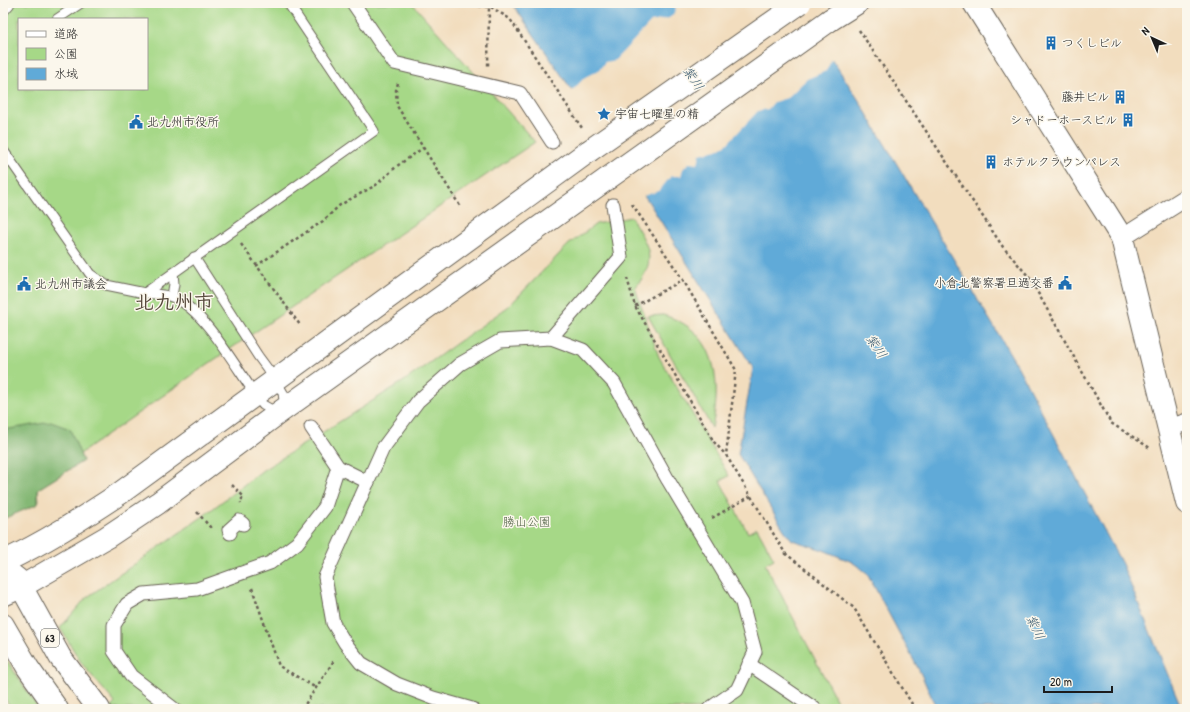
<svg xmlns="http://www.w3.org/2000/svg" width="1190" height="712" font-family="'Patrick Hand','Klee One',sans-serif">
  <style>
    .green { fill: #a6d887; stroke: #617a52; fill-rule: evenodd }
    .forest { fill: #84b874; stroke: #506a48 }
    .water { fill: #60aad8; stroke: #3e637a }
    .pier { fill: #f2ddbe }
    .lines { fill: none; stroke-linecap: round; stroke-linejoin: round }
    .service-casing { stroke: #676055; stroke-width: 11 }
    .pedestrian-casing { stroke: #676055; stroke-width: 15 }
    .minor-casing { stroke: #676055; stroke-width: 19 }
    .tertiary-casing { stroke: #676055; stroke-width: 24 }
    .primary-casing { stroke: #676055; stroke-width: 24 }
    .path { stroke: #676055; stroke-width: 2.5; stroke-dasharray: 3 3; stroke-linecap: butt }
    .service { stroke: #fff; stroke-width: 9 }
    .pedestrian { stroke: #fff; stroke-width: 13 }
    .minor { stroke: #fff; stroke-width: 17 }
    .tertiary { stroke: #fff; stroke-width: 22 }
    .primary { stroke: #fff; stroke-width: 22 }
    .tertiary-bridge-casing { stroke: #676055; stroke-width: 24; stroke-linecap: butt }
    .tertiary-bridge { stroke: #fff; stroke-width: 22 }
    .labels { text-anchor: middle; stroke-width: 3; stroke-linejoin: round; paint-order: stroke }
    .shield { fill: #fbf7ec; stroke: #5f5e5a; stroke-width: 1 }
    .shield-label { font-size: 11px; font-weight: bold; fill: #1c1c1c }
    .poi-label { font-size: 12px; fill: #1c1c1c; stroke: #fbf7ec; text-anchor: start }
    .park-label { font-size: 12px; fill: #4c5e41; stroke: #fbf7ec }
    .water-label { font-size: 13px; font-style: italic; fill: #3b5c71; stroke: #fbf7ec }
    .town-label { font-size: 20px; font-weight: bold; fill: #574a3d; stroke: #fbf7ec }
  </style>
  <rect width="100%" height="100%" fill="#fbf7ec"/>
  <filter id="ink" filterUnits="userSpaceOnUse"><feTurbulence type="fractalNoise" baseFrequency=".025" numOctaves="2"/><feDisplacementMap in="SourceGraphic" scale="8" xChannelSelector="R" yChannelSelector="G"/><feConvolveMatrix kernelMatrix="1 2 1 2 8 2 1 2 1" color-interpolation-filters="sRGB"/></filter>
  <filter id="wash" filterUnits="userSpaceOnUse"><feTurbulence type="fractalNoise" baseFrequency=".012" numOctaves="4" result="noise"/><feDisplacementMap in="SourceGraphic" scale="16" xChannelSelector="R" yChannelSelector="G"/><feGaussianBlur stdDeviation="0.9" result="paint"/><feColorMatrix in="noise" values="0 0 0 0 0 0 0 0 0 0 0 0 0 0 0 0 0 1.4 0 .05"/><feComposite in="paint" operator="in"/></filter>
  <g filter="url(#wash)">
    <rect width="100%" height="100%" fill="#f2ddbe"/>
    <!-- green -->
    <g class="green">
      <path d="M3,3H412L535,142L211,362L80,454L83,461L38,489L39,502L3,518ZM19,19H147V89H19Z"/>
      <path d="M631,217C648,246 659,259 635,288L659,357L729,476L720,481L748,533L757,528L774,559L765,564L841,709H109L115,703L82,664L60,628L86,598L202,517L263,470L404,381L509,306L568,245L596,224Z"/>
      <path d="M663,315C717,330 722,381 712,428L648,316Z"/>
      <path d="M6,659L39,709H12L3,696V661Z"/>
    </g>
    <!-- forest -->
    <path class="forest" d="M51,422L70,429L83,461L38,489V504L3,519V430Z"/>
    <!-- water -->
    <path class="water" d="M512,3H795L858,99L1018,367L1122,564L1182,709H937L920,672L867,573L852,562L823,550L792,540L784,530L738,454L753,368L648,201Z"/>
    <!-- pier -->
    <path class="pier" d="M677,3H797L833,57L826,71L807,79L787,98L774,102L768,109L758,111L727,144L717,150L700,154L698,164L689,163L683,169L681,176H671L659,191L643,196L571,92L585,77L599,70L605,62L615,60L651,22L669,18L674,13Z"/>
  </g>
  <g filter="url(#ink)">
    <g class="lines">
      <!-- service casing -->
      <g class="service-casing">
        <g id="service">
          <path d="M57,19L81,3"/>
          <path d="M3,150L90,274L106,285L145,293L374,131L288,3"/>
          <path d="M145,293C153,294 164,294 172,297C206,309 240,376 263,405L270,409L280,412L284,400L283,393L275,379L258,356L194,257"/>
          <path d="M172,296L174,284L173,273"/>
        </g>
      </g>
      <!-- pedestrian casing -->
      <g class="pedestrian-casing">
        <g id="pedestrian">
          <path d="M353,3L394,63L520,93L552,142"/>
          <path d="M3,9L8,3"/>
          <path d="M551,338L621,257L613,205"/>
          <path d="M311,427L338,467L368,482"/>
          <path d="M230,533L229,530L239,521L243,524"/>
          <path d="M749,664L815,709"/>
          <path d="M174,709L131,676L114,651V625L127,604L144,594L197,589L270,563L297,543L325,507L338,467"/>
          <path d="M472,709L433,698L397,684L361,663L345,643L333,623L325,577L383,448L418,401L460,364L500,341L551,338L583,350L614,383L668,480L742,603L755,652L737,690L709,709"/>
        </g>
      </g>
      <!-- minor casing -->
      <g class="minor-casing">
        <g id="minor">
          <path d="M1122,238L1187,197"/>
          <path d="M1169,428L1187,422"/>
        </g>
      </g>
      <!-- tertiary casing -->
      <g class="tertiary-casing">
        <g id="tertiary">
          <path d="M974,3L1122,238L1187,503"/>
          <path d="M830,20L857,3"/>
          <path d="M3,562C44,543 81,519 119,494L589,151"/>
          <path d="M21,587L107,537L158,503L280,412L607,179"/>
        </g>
      </g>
      <!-- primary casing -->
      <g class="primary-casing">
        <g id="primary">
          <path d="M3,568L17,579L60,657L99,709"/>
          <path d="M3,595L21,587"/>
          <path d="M3,625L28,668L57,709"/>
        </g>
      </g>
      <!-- path -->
      <g class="path">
        <path d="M443,3L491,7L510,19L582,128"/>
        <path d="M487,3L489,7L488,67"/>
        <path d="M859,30L1003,247L1029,277L1111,423L1150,448"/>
        <path d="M398,83L396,90L397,106L460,206"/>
        <path d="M632,204L683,280L736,370L726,455L785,553L854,608L915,709"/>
        <path d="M241,244L300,325"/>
        <path d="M256,266L323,221L340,205L376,185L397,166L423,148"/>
        <path d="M627,278L635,306L714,442L725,454"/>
        <path d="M635,306L683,280"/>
        <path d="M232,485L244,497L240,501L241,503"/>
        <path d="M197,512L210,527L212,526"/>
        <path d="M712,518L751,496"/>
        <path d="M252,588L279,666L316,688"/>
        <path d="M302,709L335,659"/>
      </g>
      <!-- service -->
      <use href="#service" class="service"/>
      <!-- pedestrian -->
      <use href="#pedestrian" class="pedestrian"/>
      <!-- minor -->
      <use href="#minor" class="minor"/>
      <!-- tertiary -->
      <use href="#tertiary" class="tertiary"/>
      <!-- primary -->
      <use href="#primary" class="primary"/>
      <!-- tertiary-bridge casing -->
      <g class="tertiary-bridge-casing">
        <g id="tertiary-bridge">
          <path d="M589,151L800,3"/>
          <path d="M607,179L830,20"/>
        </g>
      </g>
      <!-- tertiary-bridge -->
      <use href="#tertiary-bridge" class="tertiary-bridge"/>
    </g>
  </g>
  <!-- icons -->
  <defs>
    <g id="building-bare" transform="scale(1.08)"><path d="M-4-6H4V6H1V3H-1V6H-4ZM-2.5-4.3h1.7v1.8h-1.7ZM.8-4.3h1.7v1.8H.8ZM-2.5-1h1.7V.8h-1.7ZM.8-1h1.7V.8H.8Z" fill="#1f6fb2" stroke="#fbf7ec" stroke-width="2.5" paint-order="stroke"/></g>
    <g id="sight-bare" transform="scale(1.08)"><path d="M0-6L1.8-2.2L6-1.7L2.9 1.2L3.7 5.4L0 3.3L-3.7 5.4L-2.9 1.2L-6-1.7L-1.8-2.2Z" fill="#1f6fb2" stroke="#fbf7ec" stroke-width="2.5" paint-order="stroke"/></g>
    <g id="civic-bare" transform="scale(1.08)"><path d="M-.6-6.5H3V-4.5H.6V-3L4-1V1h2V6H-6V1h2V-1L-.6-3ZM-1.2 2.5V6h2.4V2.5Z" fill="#1f6fb2" stroke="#fbf7ec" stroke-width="2.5" paint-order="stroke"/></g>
  </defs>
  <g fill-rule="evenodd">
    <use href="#building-bare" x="1051" y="43"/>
    <use href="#building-bare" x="1120" y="97"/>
    <use href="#sight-bare" x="604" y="114"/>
    <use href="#building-bare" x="1128" y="120"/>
    <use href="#civic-bare" x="136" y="122"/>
    <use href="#building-bare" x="991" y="162"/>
    <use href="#civic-bare" x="1065" y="283"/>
    <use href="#civic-bare" x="24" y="284"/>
  </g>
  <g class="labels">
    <!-- shield labels -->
    <rect class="shield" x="41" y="629" width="18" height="18" rx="3"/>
    <g class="shield-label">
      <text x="50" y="642">63</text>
    </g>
    <!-- poi labels -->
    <g class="poi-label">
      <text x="1062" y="47">つくしビル</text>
      <text x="1109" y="101" text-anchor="end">藤井ビル</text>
      <text x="615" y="118">宇宙七曜星の精</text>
      <text x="1117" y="124" text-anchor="end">シャドーホースビル</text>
      <text x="147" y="126">北九州市役所</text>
      <text x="1002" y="166">ホテルクラウンパレス</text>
      <text x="1054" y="287" text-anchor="end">小倉北警察署旦過交番</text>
      <text x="35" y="288">北九州市議会</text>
    </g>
    <!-- park labels -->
    <g class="park-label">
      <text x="527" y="526">勝山公園</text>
    </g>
    <!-- water labels -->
    <g class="water-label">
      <text transform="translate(694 78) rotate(56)" y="5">紫川</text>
      <text transform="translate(877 346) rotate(56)" y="5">紫川</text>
      <text transform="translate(1036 627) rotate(65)" y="5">紫川</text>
    </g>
    <!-- town labels -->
    <g class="town-label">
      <text x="174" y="309">北九州市</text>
    </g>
  </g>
  <!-- margin -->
  <rect width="1190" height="712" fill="none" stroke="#fbf7ec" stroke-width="16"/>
  <!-- legend -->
  <rect x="18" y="18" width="130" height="72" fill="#fbf7ec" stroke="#a29f99"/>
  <rect x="26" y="31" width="20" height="6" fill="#ffffff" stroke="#a29f99"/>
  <text x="54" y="38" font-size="12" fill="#1c1c1c">道路</text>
  <rect x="26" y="48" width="20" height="12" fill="#a6d887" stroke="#a29f99"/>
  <text x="54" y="58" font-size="12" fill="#1c1c1c">公園</text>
  <rect x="26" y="68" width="20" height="12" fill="#60aad8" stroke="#a29f99"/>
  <text x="54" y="78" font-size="12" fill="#1c1c1c">水域</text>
  <!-- north arrow -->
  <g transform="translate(1152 38) rotate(316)" stroke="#fbf7ec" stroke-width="3" paint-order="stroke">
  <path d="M0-3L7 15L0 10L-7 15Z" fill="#1c1c1c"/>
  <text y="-6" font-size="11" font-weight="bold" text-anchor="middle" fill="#1c1c1c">N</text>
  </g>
  <!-- scale -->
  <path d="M1044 686v6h68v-6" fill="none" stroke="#1c1c1c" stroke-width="2"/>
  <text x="1050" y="686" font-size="12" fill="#1c1c1c" stroke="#fbf7ec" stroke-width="3" paint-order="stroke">20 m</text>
</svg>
